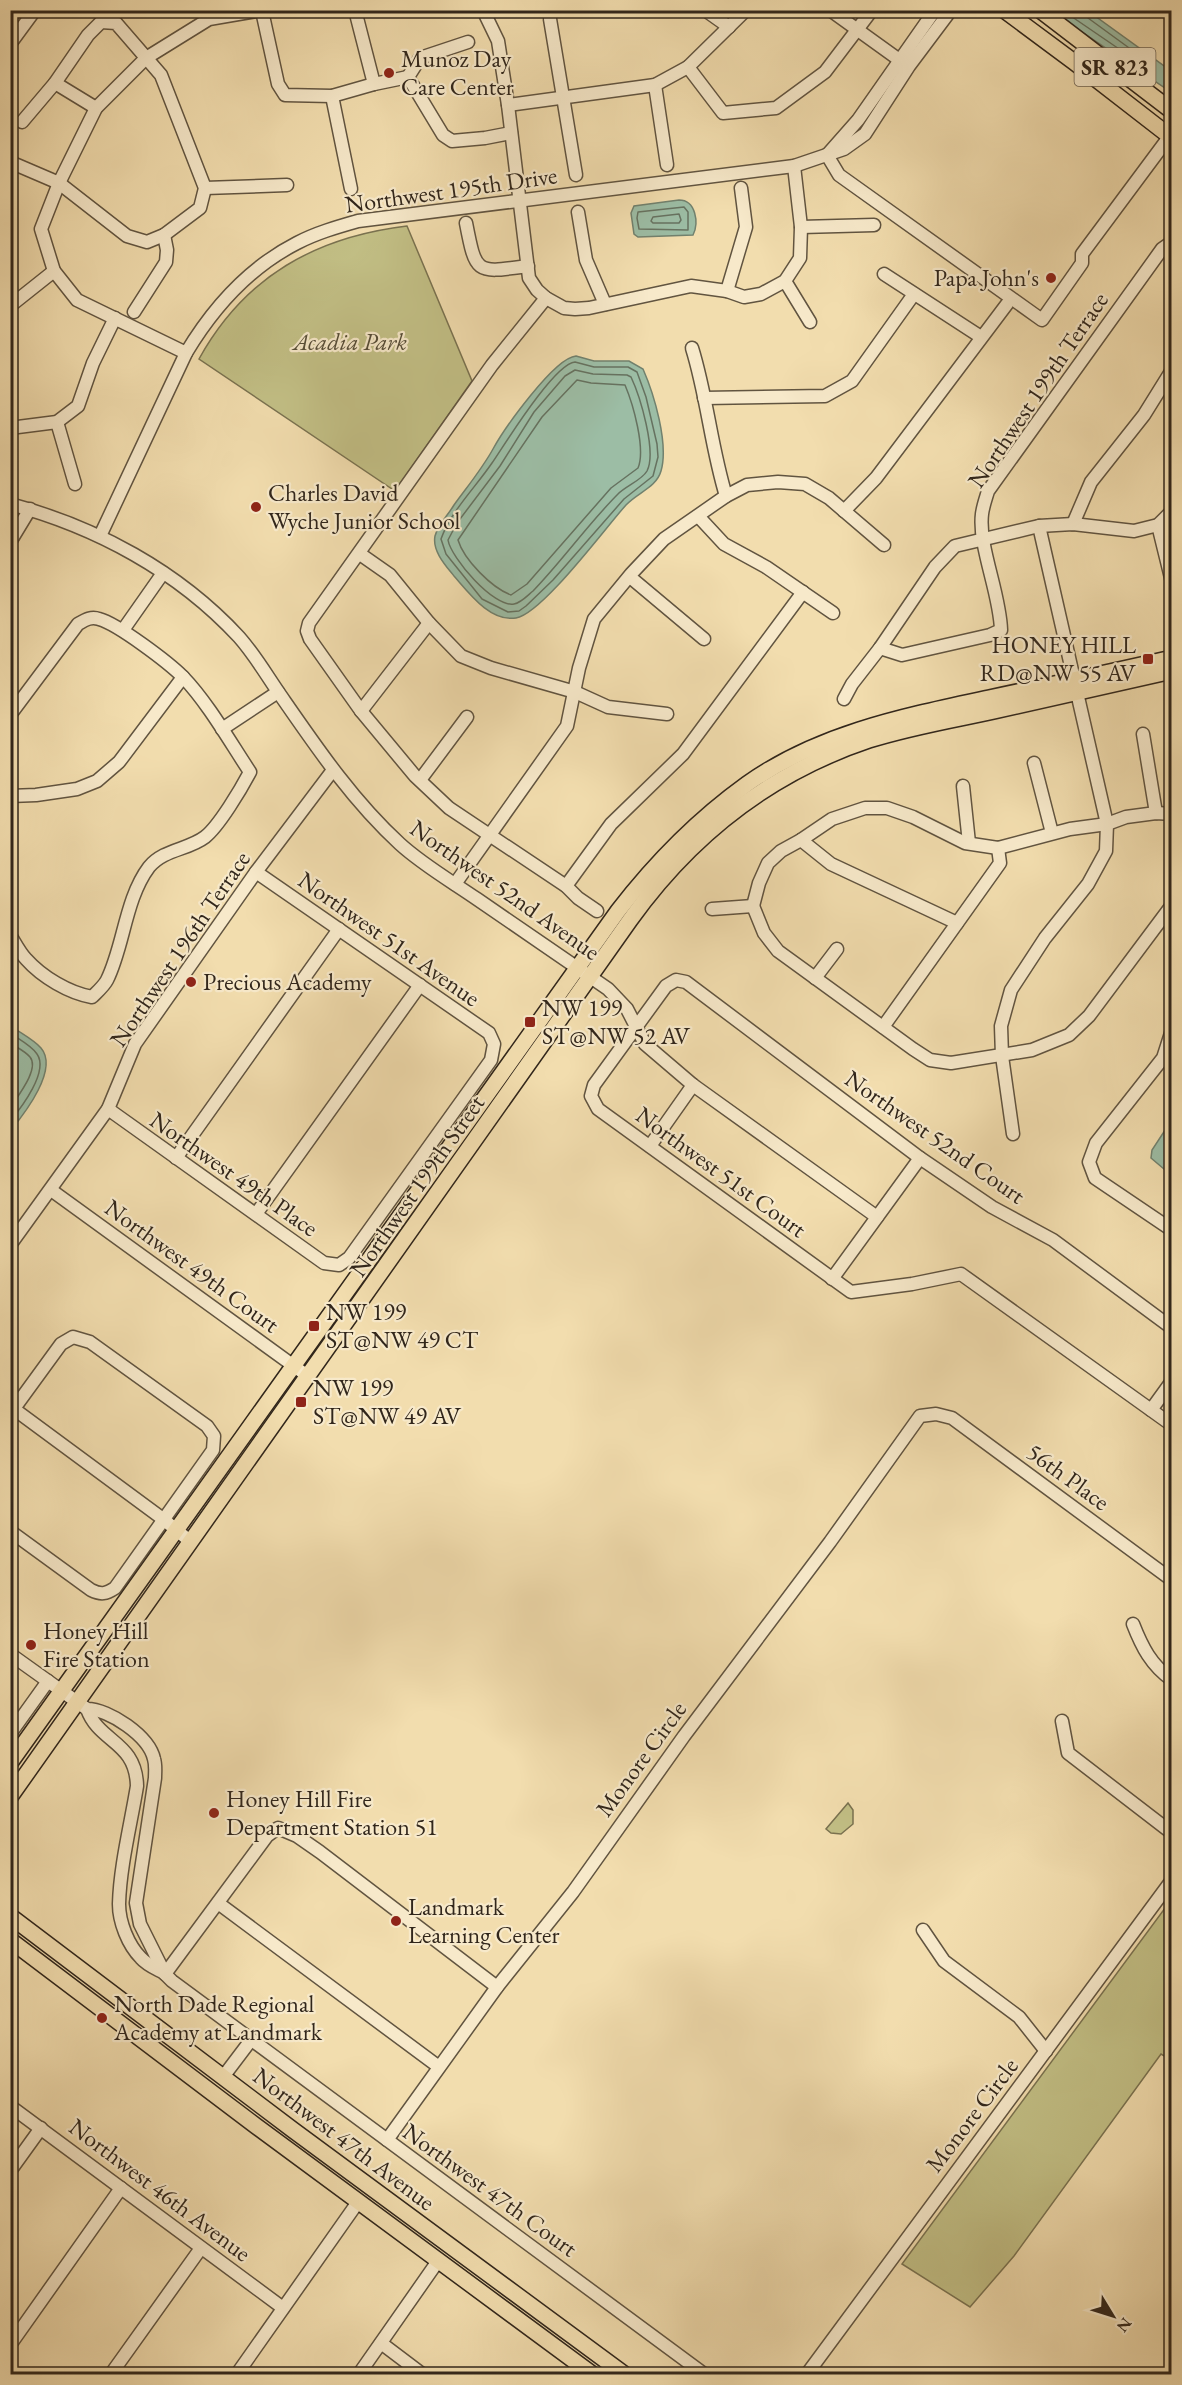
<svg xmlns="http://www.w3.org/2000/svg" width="1182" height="2385" font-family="'EB Garamond',serif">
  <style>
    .green { fill: #c2bf85; stroke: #7a7250; stroke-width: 1.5 }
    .water { fill: #9cbda5; stroke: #71816e; stroke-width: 1.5 }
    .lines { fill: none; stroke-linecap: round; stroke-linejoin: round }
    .shore { stroke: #667260; stroke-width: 1.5 }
    .minor-casing { stroke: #615440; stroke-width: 15 }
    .major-casing { stroke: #31261b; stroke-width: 18 }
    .minor { stroke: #f7e9ca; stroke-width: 12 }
    .major { stroke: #f2ddae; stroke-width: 15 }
    .poi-dot { fill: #8f2418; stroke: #f7e9ca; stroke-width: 2 }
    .labels { text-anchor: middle; stroke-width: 4.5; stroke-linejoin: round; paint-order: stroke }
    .shield { fill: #f7e9ca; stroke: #6c6050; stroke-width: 1.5 }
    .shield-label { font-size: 22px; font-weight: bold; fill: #31261b }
    .poi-label { font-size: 24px; fill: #31261b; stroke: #f7e9ca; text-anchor: start }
    .street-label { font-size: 24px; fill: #31261b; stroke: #f7e9ca }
    .park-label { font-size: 24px; font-style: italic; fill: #554c36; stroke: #f7e9ca }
  </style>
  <rect width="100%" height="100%" fill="#f2ddae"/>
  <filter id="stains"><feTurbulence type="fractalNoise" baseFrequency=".00333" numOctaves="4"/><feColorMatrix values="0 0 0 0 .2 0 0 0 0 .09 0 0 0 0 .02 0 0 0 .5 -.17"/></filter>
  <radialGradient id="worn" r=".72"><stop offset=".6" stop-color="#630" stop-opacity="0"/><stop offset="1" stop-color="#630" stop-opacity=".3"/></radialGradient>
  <!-- green -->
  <g class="green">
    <path d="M407,226L472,381L395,491L199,359C245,276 316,237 407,226Z"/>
    <path d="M848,1803L853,1810V1824L841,1834L831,1833L826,1829Z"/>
    <path d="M1171,1900V2060L1161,2054L1014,2256L970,2307L902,2264Z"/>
  </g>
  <!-- water -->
  <g class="water">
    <path d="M1051,11H1088L1171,71V92Z"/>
    <path d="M679,200C696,200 699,223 693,235L638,237L634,234L631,213L634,206Z"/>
    <path d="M576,356L594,361H629L643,369C654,394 669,444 661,471C656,488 638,492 626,505C606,527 542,614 516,618C490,622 469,593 454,576C446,566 432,551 435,536C438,525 448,515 454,505C467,487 482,469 493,449C504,429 554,358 576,356Z"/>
    <path d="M11,1026C20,1033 33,1039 41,1048C59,1069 25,1113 11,1130Z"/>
    <path d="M1171,1121V1175L1151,1158L1152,1150Z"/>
  </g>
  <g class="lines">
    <!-- shore -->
    <g class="shore">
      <path d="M1062,10L1144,66L1148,65L1147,61L1088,18L1085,10"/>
      <path d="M684,207L688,212V230L639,229L637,218L638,212Z"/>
      <path d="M679,214L681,220L679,223H653L651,221L653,217Z"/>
      <path d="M575,362L594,367H628L637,372L646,397L657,444L658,457L653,476L624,499L553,580L526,606L519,611L508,612L482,599L446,554L441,539C451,511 475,488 492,463C505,444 554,364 575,362Z"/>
      <path d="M575,370L593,374L627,375L631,377C640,396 657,452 647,471C642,480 626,486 618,494C588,524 563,560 533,591C528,595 521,603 514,604C494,608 451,558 448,540L457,523L500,466L534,412L565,376Z"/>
      <path d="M577,380L591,383L625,385C633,404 646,449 638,468L611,488L527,584L511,595C492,588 464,560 458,540L542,417Z"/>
      <path d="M10,1033C18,1039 31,1045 37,1054C49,1071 22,1107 10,1121"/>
      <path d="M10,1043C16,1047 25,1051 30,1057C40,1069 17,1097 10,1108"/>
    </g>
    <!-- minor casing -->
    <g class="minor-casing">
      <g id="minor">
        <path d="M355,10L374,84"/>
        <path d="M483,10L498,41L508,105L529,278L537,290L546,298L564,308L575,309L589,308L691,286L727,291L744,297L761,294L785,281L800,258L801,227L794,166"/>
        <path d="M705,10L729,27"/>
        <path d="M830,10L905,64"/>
        <path d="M262,11L278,84L285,95L332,96L374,84L408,77"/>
        <path d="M550,19L576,175"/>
        <path d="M10,44L35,10"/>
        <path d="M688,67L723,113L776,108L825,72L872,10"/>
        <path d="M408,77L443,135L452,141L485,138L511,133"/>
        <path d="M408,77L420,58L468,42"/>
        <path d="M55,83L96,108"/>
        <path d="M655,85L667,165"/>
        <path d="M332,96L351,189"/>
        <path d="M508,105L655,85L688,67L746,10"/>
        <path d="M828,154L858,120L935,10"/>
        <path d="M827,155L839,175L1042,320L1082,263V254L1172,133"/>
        <path d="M10,162L59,183L127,236L147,242L164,235L200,208L205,188L161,75L116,23L101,22L88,35L55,83L22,122"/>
        <path d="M205,188L287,185"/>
        <path d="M578,212L586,260L605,304"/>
        <path d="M466,223C476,275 476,273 528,266"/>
        <path d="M801,227L874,225"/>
        <path d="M884,274L981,337"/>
        <path d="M785,281L810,322"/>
        <path d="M727,291L746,227L741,188"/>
        <path d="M546,298L492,365L309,623L307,631L310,639L361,711L415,776L449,808L566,886L578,898L597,911"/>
        <path d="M10,306L54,271"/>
        <path d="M134,312L166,262L167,250L164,235"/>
        <path d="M692,348C707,396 711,447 726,496"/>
        <path d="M186,353L77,300L54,271L41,229L59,183L96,108L146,58L209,19L262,10"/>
        <path d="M704,398L825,396L852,381L914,294"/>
        <path d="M57,422L75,484"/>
        <path d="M10,428L57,422L78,406L93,363L115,318"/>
        <path d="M10,504C96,527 178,571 239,637C255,655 267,676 281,696C317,748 353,801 400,844C423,865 451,881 477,899C521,929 564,959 608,989L627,1009L645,1044L693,1085L877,1217"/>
        <path d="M844,511L876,478L1007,304"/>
        <path d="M698,516L724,544L766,567L833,613"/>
        <path d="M1073,524L1091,482L1144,415L1172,370"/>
        <path d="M1158,525L1172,582"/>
        <path d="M100,536L186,353C213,308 250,267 297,243C316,233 337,227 358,221L794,166L844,149L865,134L909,66L951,10"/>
        <path d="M10,542L30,509"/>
        <path d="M360,554L390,575L429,623L461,656L491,668L575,692L608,707L667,714"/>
        <path d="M630,577L704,639"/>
        <path d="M123,630L163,573"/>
        <path d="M880,648L902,655L990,635L1001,630C1000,593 978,546 982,514C983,506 986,498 988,491L1162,249L1172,242"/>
        <path d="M844,699L852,684L880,648L935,567L955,546L1039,526L1073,524L1134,531L1158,525L1172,511"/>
        <path d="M361,711L429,623"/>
        <path d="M10,715L78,624C85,620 91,616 99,619C118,624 169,663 183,677C208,703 230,742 250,772C241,789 219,826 205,837C188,850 164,849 149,867C125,899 124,946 107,980C104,986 97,992 92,997C69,993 42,977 26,959C20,953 15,943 10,935"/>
        <path d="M222,729L278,692"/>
        <path d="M1143,734L1156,813"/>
        <path d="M1034,763L1052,833"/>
        <path d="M420,780L467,717"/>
        <path d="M963,786L969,843"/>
        <path d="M10,796L36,795L77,789L97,781L119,762L183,677"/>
        <path d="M801,840L831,864L957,923"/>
        <path d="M455,884L567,726L579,668L594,619L631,574L664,539L726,496L747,485L778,482L805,484L829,498L884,545"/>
        <path d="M566,886L611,824L683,754L803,592"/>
        <path d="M753,906L764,933L778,951L913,1049L930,1060L951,1063L1032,1050L1069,1035L1089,1016L1172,905"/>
        <path d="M753,906L759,883L768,863L781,851L801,840L832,819L865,808H887L913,817L965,843L998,848L1070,829L1107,824L1126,817L1156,813L1172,814"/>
        <path d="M712,909L753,906"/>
        <path d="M815,978L837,949"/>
        <path d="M883,1027L1000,863L998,848"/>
        <path d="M1172,1030L1163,1058L1096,1143L1089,1162L1095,1178L1172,1230"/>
        <path d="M108,1109L324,1263L339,1265L349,1258L491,1060L494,1044L489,1033L256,872"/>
        <path d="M1013,1134L1002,1056L1001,1026L1011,990L1045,938L1088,884L1106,851L1107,824L1039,526"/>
        <path d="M650,1146L693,1085"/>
        <path d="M176,1158L339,929"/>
        <path d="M51,1190L309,1377"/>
        <path d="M256,1214L420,985"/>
        <path d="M10,1245L108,1109L135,1044L256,872L333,770"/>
        <path d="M832,1279L920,1158"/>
        <path d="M1172,1328L1053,1240L992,1207L920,1158L686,982L676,980L666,986L594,1085L591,1096L598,1109L851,1292L912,1284L961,1274L1172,1425"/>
        <path d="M14,1409L163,1519L191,1542"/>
        <path d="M1151,1410L1172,1381"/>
        <path d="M10,1414L61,1344L73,1337L90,1342L207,1426L214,1436L213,1450L115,1588C106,1594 101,1595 91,1590L10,1531"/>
        <path d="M1133,1624C1142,1647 1151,1665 1172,1680"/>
        <path d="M10,1654L87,1709C109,1709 149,1736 154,1759C156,1765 155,1772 155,1778L136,1903L140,1924L165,1974L172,1981L704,2374"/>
        <path d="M87,1709C99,1743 136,1741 137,1786C131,1823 120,1866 119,1904C119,1922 128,1945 141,1958C147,1965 157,1969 164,1973"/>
        <path d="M1062,1721L1068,1753L1172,1833"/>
        <path d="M10,1734L48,1681"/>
        <path d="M218,1903L439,2067"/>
        <path d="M923,1930L944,1961L1019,2017L1046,2051"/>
        <path d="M165,1974L267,1836L278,1828L297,1836L320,1852L497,1987"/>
        <path d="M223,2077L251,2040"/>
        <path d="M10,2106L283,2308"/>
        <path d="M387,2140L497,1987L573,1892L684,1736L830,1542L920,1416L936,1414L952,1418L1172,1580"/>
        <path d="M10,2171L41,2128"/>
        <path d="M381,2343L422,2374"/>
        <path d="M10,2345L121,2188"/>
        <path d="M111,2374L201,2248"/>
        <path d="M237,2374L358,2202"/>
        <path d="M359,2374L438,2261"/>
        <path d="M807,2374L1172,1880"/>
      </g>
    </g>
    <!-- major casing -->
    <g class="major-casing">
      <g id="major">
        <path d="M1004,10L1074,62L1172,138"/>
        <path d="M1040,10L1172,111"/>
        <path d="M10,1763L618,911C655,863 697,820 747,784C819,733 905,716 989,698C1050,685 1111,672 1172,658"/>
        <path d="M10,1797L630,920C691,835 770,773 869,740C910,727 952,720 994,711C1053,698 1112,685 1172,671"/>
        <path d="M10,1916L293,2130L624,2374"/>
        <path d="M10,1940L256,2126L592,2374"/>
      </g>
    </g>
    <!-- minor -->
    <use href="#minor" class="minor"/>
    <!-- major -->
    <use href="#major" class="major"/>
  </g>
  <!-- markers -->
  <g class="poi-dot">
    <circle cx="389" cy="73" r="6"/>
    <circle cx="1051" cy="278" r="6"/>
    <circle cx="256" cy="507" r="6"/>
    <rect x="1142" y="653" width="12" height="12" rx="3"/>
    <circle cx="191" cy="982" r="6"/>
    <rect x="524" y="1016" width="12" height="12" rx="3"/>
    <rect x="308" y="1320" width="12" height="12" rx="3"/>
    <rect x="295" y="1396" width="12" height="12" rx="3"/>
    <circle cx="31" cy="1645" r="6"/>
    <circle cx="214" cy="1813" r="6"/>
    <circle cx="396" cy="1921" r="6"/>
    <circle cx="102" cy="2018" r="6"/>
  </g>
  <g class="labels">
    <!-- shield labels -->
    <rect class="shield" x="1074.5" y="48" width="81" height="38" rx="4.5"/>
    <g class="shield-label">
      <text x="1115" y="75">SR 823</text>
    </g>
    <!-- poi labels -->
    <g class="poi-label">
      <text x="401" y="67">Munoz Day<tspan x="401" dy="28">Care Center</tspan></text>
      <text x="1039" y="286" text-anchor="end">Papa John's</text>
      <text x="268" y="501">Charles David<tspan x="268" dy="28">Wyche Junior School</tspan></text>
      <text x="1136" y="653" text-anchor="end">HONEY HILL<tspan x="1136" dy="28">RD@NW 55 AV</tspan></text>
      <text x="203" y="990">Precious Academy</text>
      <text x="542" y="1016">NW 199<tspan x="542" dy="28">ST@NW 52 AV</tspan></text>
      <text x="326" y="1320">NW 199<tspan x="326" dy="28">ST@NW 49 CT</tspan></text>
      <text x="313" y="1396">NW 199<tspan x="313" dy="28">ST@NW 49 AV</tspan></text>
      <text x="43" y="1639">Honey Hill<tspan x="43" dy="28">Fire Station</tspan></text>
      <text x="226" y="1807">Honey Hill Fire<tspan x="226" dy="28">Department Station 51</tspan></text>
      <text x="408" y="1915">Landmark<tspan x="408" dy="28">Learning Center</tspan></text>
      <text x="114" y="2012">North Dade Regional<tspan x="114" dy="28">Academy at Landmark</tspan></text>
    </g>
    <!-- street labels -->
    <g class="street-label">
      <text transform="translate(451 190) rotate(-8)" y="8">Northwest 195th Drive</text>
      <text transform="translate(1038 390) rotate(-56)" y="8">Northwest 199th Terrace</text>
      <text transform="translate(505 890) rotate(35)" y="8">Northwest 52nd Avenue</text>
      <text transform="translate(389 939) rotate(35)" y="8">Northwest 51st Avenue</text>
      <text transform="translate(180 949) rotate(-56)" y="8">Northwest 196th Terrace</text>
      <text transform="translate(935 1137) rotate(35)" y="8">Northwest 52nd Court</text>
      <text transform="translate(721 1172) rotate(36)" y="8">Northwest 51st Court</text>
      <text transform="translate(234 1174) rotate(35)" y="8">Northwest 49th Place</text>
      <text transform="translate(417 1186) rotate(-55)" y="8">Northwest 199th Street</text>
      <text transform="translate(192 1266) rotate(36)" y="8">Northwest 49th Court</text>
      <text transform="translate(1068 1477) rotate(36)" y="8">56th Place</text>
      <text transform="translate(641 1759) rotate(-54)" y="8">Monore Circle</text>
      <text transform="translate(972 2115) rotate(-53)" y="8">Monore Circle</text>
      <text transform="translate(344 2139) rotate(37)" y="8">Northwest 47th Avenue</text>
      <text transform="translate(160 2190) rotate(37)" y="8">Northwest 46th Avenue</text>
      <text transform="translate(490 2190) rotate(36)" y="8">Northwest 47th Court</text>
    </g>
    <!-- park labels -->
    <g class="park-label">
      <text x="350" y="350">Acadia Park</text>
    </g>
  </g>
  <!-- margin -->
  <rect width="1182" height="2385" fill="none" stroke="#f2ddae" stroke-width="36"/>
  <rect x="12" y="12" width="1158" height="2361" fill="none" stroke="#31261b" stroke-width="3"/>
  <rect x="18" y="18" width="1146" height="2349" fill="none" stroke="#31261b" stroke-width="1.5"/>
  <!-- north arrow -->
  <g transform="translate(1113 2316) rotate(128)" stroke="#f7e9ca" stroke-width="4.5" paint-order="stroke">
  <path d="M0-4.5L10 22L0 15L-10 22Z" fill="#31261b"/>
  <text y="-9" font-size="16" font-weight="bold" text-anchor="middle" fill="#31261b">N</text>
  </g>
  <rect width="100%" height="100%" filter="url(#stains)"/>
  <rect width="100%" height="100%" fill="url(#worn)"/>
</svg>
